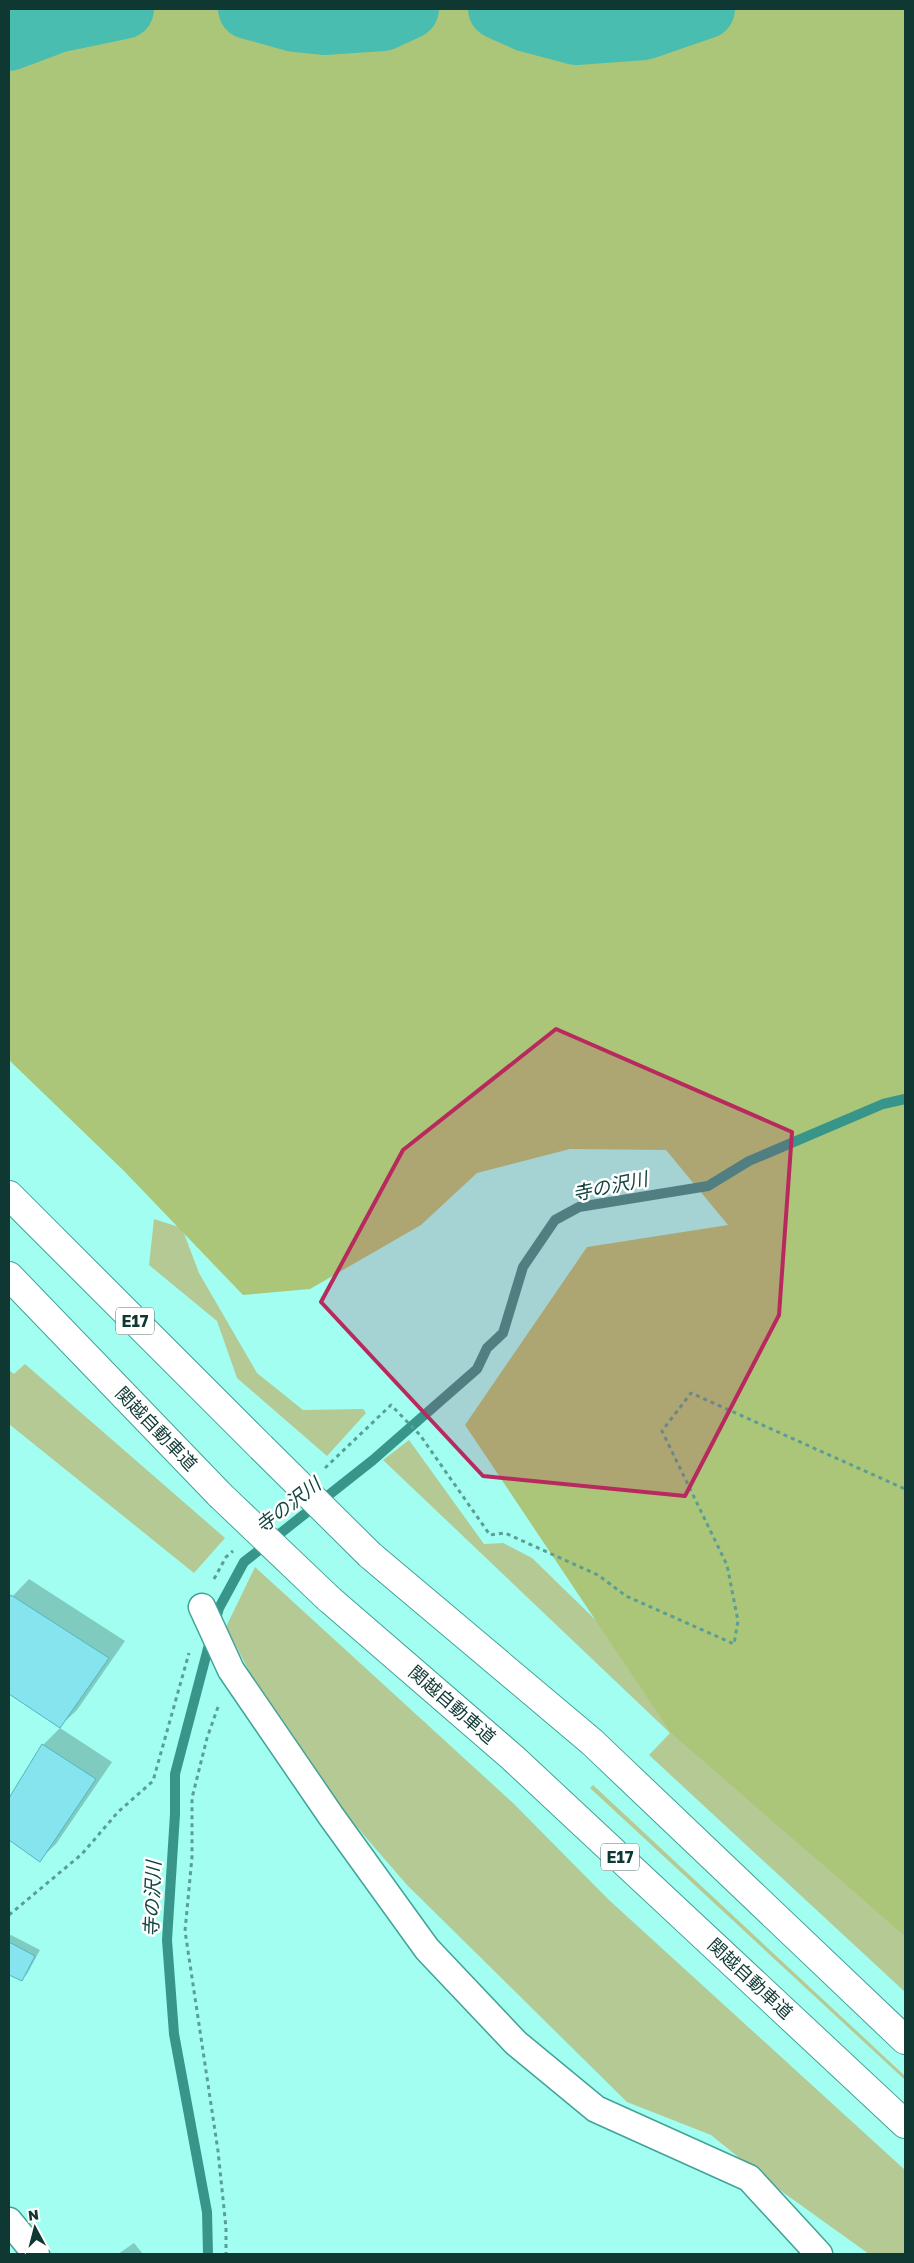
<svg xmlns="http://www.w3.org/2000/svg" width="914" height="2263" font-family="'Golos Text','Noto Sans JP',sans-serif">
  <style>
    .green { fill: #b5c995 }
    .forest { fill: #abc679 }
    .shadow { fill: #0003 }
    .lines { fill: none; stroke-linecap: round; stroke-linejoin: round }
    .stream { stroke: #38958a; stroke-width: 10 }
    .river { stroke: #49bdb0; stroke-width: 60 }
    .building { fill: #85e4ee; stroke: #55b5bf }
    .street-casing { stroke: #43a297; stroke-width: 29 }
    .highway-casing { stroke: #43a297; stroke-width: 30 }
    .path { stroke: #5b9e95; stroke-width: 3; stroke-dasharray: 4 4; stroke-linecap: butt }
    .street { stroke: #fff; stroke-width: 26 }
    .highway { stroke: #fff; stroke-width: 28 }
    .highway-bridge-casing { stroke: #43a297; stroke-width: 30; stroke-linecap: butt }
    .highway-bridge { stroke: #fff; stroke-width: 28 }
    .marked { fill: #b82a5d; fill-opacity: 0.2; stroke: #b82a5d; stroke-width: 4; stroke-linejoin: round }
    .labels { text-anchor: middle; stroke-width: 5; stroke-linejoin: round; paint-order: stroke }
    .shield { fill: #fff; stroke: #577470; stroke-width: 1 }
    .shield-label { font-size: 16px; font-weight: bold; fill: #0f3833 }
    .street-label { font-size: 18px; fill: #0f3833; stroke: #fff }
    .water-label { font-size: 19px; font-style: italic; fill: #124540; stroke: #fff }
  </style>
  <rect width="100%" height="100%" fill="#a1fef1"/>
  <!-- green -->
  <g class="green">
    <path d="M154,1219L182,1228L199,1273L257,1373L303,1410L363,1409L366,1413L327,1456L237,1378L217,1321L149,1265Z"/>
    <path d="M25,1364L225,1538L194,1573L9,1424V1370L14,1374Z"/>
    <path d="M409,1440L484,1544L503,1543L532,1558L905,1921V1992L649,1755L670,1733L383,1460Z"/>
    <path d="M255,1567L513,1803L609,1900L905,2170V2254H869L770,2183L711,2135L627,2102L407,1885L305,1767L271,1713L226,1627Z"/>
    <path d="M593,1785L905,2076V2080L590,1788Z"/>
  </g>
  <!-- forest -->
  <path class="forest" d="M9,9H905V1936L671,1733L465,1425L587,1247L728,1225L666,1150L570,1149L477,1173L421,1225L310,1289L243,1295L124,1171L9,1060Z"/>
  <!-- shadow -->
  <g class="shadow">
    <path d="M29,1579L125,1641L77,1710L60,1726L9,1693V1600Z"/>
    <path d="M60,1728L112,1762L56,1844L39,1860L9,1839V1800L43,1745Z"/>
    <path d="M11,1935L40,1950L27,1974L21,1980L9,1973V1936Z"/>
    <path d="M134,2243L143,2254H118Z"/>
  </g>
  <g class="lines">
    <!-- stream -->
    <g class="stream">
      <path d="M215,1623L219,1608L244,1562L373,1460L477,1369L487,1348L503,1333L523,1267L555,1220L579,1207L708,1186L749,1161L883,1104L905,1099"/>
      <path d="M208,2254L207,2212L174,2034L167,1940L175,1814V1774L211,1637"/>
    </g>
    <!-- river -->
    <g class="river">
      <path d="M248,9L295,22L324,25L383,21L409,9"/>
      <path d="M498,9L527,22L576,35L644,30L705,9"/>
      <path d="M9,41L57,23L124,9"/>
    </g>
  </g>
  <!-- building -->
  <g class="building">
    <path d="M11,1595L109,1658L60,1728L9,1694V1598Z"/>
    <path d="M42,1744L96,1779L40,1862L9,1840V1798Z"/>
    <path d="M9,1942L35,1956L22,1981L9,1975Z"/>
  </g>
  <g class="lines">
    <!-- street casing -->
    <g class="street-casing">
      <g id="street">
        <path d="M202,1607L231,1670L331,1816L427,1949L516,2043L596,2109L749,2178L819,2254"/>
        <path d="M9,2221L36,2254"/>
      </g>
    </g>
    <!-- highway casing -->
    <g class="highway-casing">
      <g id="highway">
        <path d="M9,1195L261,1447"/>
        <path d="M9,1276L220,1495"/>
        <path d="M370,1555L592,1742L905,2040"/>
        <path d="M328,1598L513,1758L905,2124"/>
      </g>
    </g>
    <!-- path -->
    <g class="path">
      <path d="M325,1468L391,1405L420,1435L490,1535L505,1533L598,1575L626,1596L734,1644L738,1621L727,1565L662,1431L691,1393L905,1489"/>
      <path d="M214,1579L226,1557L233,1551"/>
      <path d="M218,1707L207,1738L192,1798V1857L185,1931L218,2151L226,2228V2254"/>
      <path d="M9,1915L82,1854L118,1812L153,1781L189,1653"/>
    </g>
    <!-- street -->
    <use href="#street" class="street"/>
    <!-- highway -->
    <use href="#highway" class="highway"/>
    <!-- highway-bridge casing -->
    <g class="highway-bridge-casing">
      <g id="highway-bridge">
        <path d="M261,1447L370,1555"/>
        <path d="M220,1495L328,1598"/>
      </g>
    </g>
    <!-- highway-bridge -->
    <use href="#highway-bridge" class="highway-bridge"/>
  </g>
  <!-- marked area -->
  <path class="marked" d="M556,1029L792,1132L779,1315L685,1496L483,1476L321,1302L403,1150Z"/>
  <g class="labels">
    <!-- shield labels -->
    <g class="shield">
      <rect x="116" y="1307.5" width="38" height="27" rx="4"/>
      <rect x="601" y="1843.5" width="38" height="27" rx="4"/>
    </g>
    <g class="shield-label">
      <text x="135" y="1327">E17</text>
      <text x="620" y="1863">E17</text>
    </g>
    <!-- street labels -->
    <g class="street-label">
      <text transform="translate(156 1429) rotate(46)" y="6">関越自動車道</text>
      <text transform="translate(452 1705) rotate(41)" y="6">関越自動車道</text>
      <text transform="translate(750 1979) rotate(43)" y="6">関越自動車道</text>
    </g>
    <!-- water labels -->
    <g class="water-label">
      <text transform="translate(610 1186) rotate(-12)" y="7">寺の沢川</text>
      <text transform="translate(288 1505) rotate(-38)" y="7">寺の沢川</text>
      <text transform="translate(152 1899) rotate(-88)" y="7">寺の沢川</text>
    </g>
  </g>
  <!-- border -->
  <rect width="914" height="2263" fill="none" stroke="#0f3833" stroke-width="20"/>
  <!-- north arrow -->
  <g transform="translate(35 2228) rotate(353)" stroke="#ffffff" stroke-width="4" paint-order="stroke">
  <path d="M0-4L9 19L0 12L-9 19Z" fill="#0f3833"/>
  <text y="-8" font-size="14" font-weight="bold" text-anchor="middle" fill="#0f3833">N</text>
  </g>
</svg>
